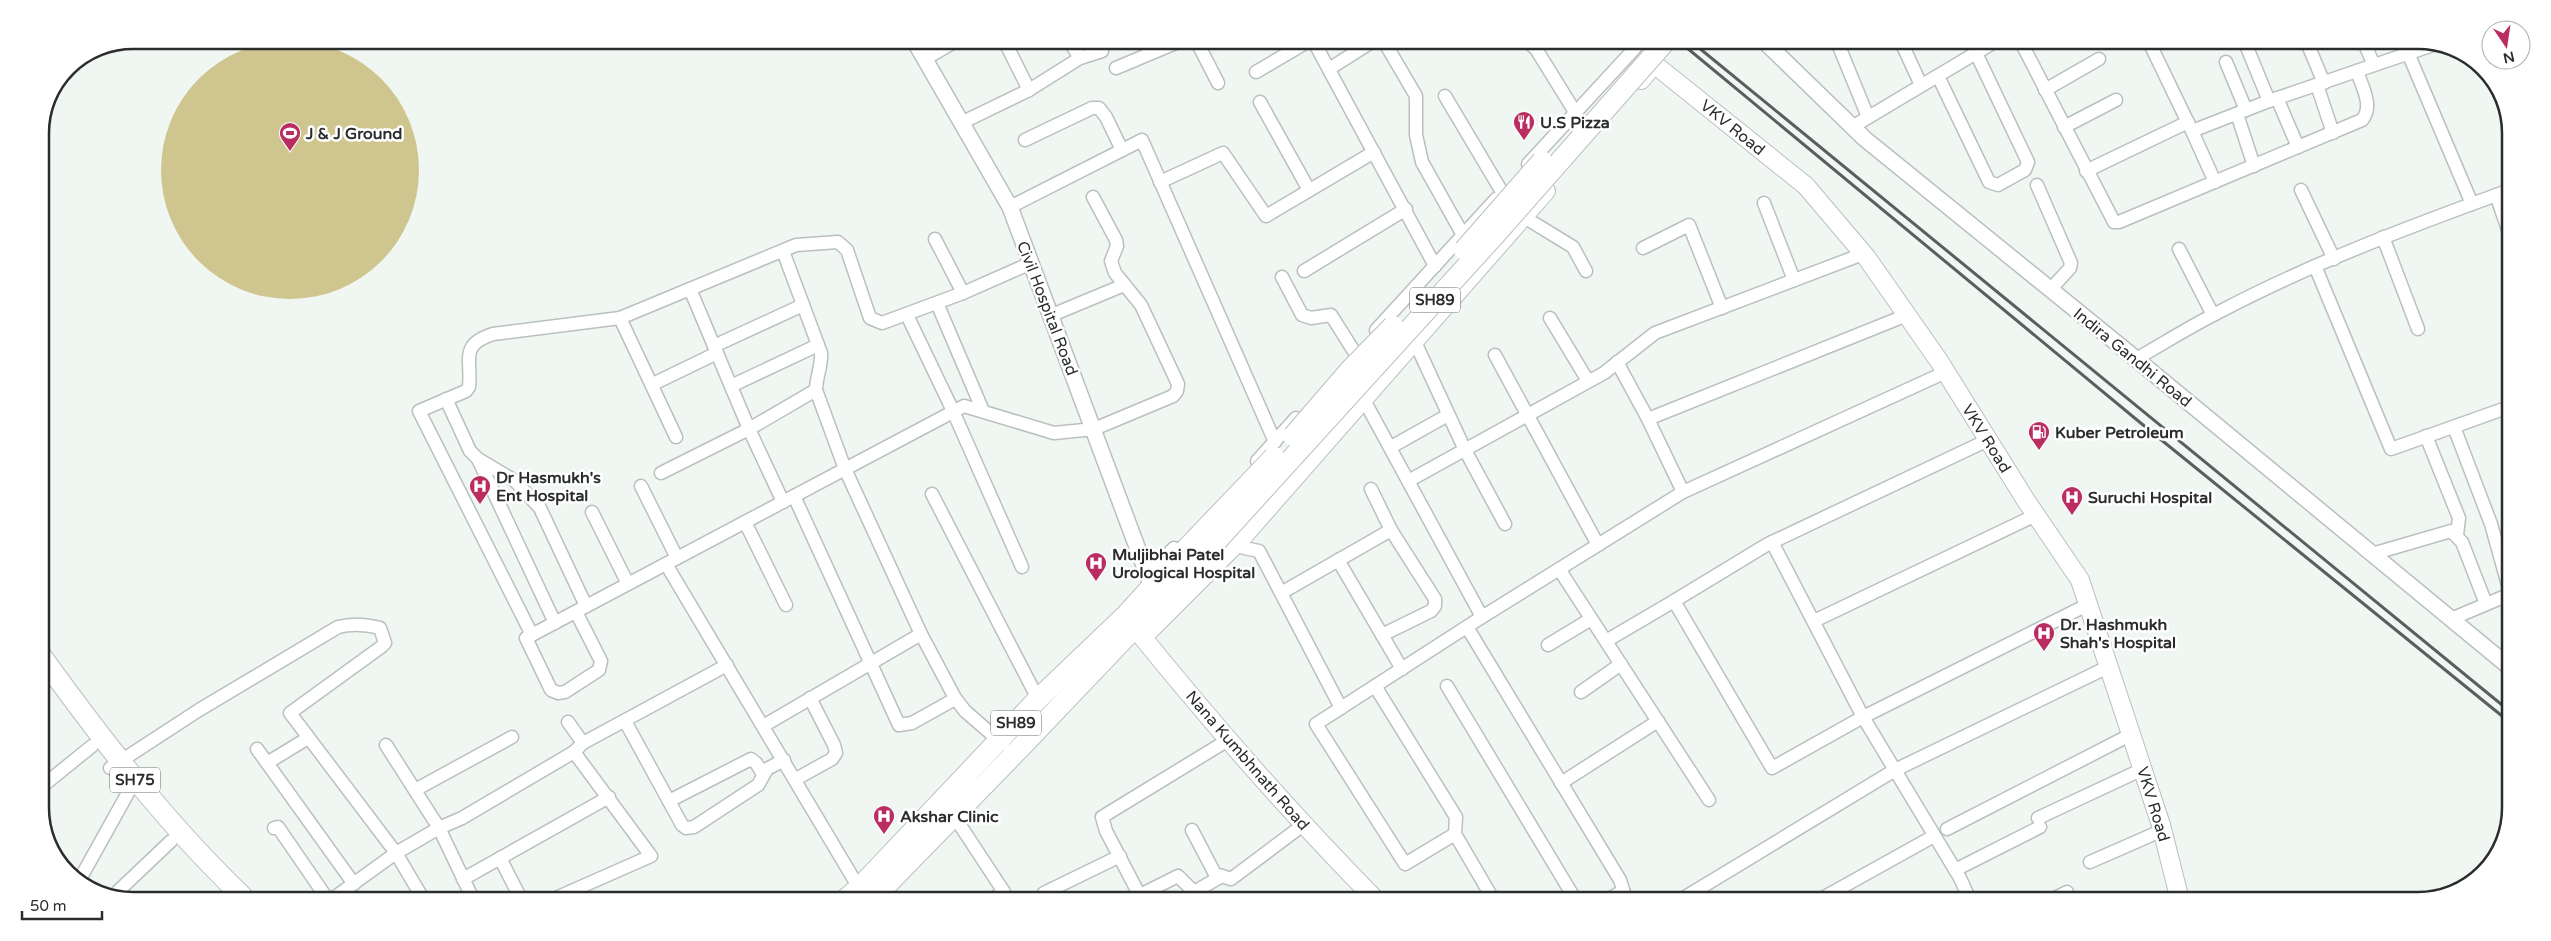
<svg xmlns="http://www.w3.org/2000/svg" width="2551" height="941" font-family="'Varela Round',sans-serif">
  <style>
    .green { fill: #cfc58e }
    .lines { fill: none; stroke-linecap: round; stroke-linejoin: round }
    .minor-casing { stroke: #bac0bd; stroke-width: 15 }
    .tertiary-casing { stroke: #bac0bd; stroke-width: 18 }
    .secondary-casing { stroke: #bac0bd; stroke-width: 20 }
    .primary-casing { stroke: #bac0bd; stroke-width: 22 }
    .minor { stroke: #fff; stroke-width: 12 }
    .tertiary { stroke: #fff; stroke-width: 15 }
    .secondary { stroke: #fff; stroke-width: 18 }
    .primary { stroke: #fff; stroke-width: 20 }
    .rail { stroke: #5a5e5c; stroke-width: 3 }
    .primary-bridge-casing { stroke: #bac0bd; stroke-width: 22; stroke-linecap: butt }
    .primary-bridge { stroke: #fff; stroke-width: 20 }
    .labels { text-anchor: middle; stroke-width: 5; stroke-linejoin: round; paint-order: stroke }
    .shield { fill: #fff; stroke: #6b6c6b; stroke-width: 1 }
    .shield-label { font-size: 15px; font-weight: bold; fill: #2b2d2c }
    .poi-label { font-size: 16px; font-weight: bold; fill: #2b2d2c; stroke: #fff; text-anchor: start }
    .street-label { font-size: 16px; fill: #2b2d2c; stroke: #fff }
    .rim { fill: none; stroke: #2b2d2c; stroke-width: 2.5 }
  </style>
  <rect width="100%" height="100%" fill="#f0f7f3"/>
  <!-- green -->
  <circle class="green" cx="290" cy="170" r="129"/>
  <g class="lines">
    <!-- minor casing -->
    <g class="minor-casing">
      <g id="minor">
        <path d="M1005,42L1029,90"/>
        <path d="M1070,42L1080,58"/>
        <path d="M1197,42L1218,83"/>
        <path d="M1314,42L1435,266"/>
        <path d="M1385,43L1416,96V135L1422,162L1463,235"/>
        <path d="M1529,43L1536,49L1575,112"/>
        <path d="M1838,44L1868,117"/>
        <path d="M1902,44L1921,85"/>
        <path d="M2022,44L2114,222H2119L2362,120C2374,106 2362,87 2357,71"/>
        <path d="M2150,44L2192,131L2269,101L2433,45"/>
        <path d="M2246,45L2269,101"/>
        <path d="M2308,45L2324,83"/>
        <path d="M2365,45L2374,65"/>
        <path d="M2408,53L2472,204"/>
        <path d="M925,59L954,42"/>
        <path d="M2226,62L2246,110"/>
        <path d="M1116,68L1178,42"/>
        <path d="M1329,69L1370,43"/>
        <path d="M1256,72L1307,42"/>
        <path d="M1938,76L1989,182L1998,185L2025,170L2028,162L1976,53"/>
        <path d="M2317,85L2333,133"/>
        <path d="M2045,90L2099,59"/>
        <path d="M1445,96L1502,192"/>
        <path d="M2277,98L2298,147"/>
        <path d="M1260,102L1309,190"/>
        <path d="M2237,114L2254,166"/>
        <path d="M961,123L1029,90L1080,58L1102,51"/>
        <path d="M1852,127L1991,44"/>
        <path d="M2064,127L2116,100"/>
        <path d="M2192,131L2215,182"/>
        <path d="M1025,140L1092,108H1099L1106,117L1122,150"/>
        <path d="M1528,164L1635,48"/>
        <path d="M2086,171L2188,122"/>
        <path d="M1160,182L1223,153L1266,216L1374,152"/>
        <path d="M2037,185L2071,263L2070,268L2050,290"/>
        <path d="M2301,190L2334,259"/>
        <path d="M2496,195L2510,235"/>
        <path d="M1764,203L1794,280"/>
        <path d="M1010,207L1142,140L1275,442"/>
        <path d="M1524,217L1573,247L1586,271"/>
        <path d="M2383,237L2418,329"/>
        <path d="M935,239L963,293"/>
        <path d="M1643,248L1689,225L1722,308"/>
        <path d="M2179,249L2213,315"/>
        <path d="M2315,266L2391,449L2509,407"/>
        <path d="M1304,271L1406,209"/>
        <path d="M1282,277L1302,315L1311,318L1331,315L1355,353"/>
        <path d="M690,289L749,429L783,502"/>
        <path d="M937,303L983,411"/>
        <path d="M907,315L953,411L1022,567"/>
        <path d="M1052,315L1124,285"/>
        <path d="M620,318L676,437"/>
        <path d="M1550,318L1588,381"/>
        <path d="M1376,330L1496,199"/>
        <path d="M1415,342L1465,450L1505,524"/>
        <path d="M714,346L803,305"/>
        <path d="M1495,355L1598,545"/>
        <path d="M2136,359C2164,343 2191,326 2219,312C2312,263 2411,226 2510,190"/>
        <path d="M1617,362L1648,419L1683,492"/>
        <path d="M653,384L717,353"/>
        <path d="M731,386L818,345"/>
        <path d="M446,399L470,451L478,459L515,481L540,508L586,606"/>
        <path d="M1364,400L1482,617"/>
        <path d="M1648,419L1907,315"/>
        <path d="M2454,427L2491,524L2508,585"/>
        <path d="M2426,436L2459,518L2457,535"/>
        <path d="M1988,440L1768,544L1674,601L1772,768L1863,717L2089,604"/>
        <path d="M1391,447L1448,415"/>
        <path d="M478,459L555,623"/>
        <path d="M1257,461L1296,418"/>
        <path d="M661,473L749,429L816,390"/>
        <path d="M1410,480L1604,373L1655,333L1863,254"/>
        <path d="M641,486L677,558"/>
        <path d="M1371,489L1391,530L1435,599V606L1431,611L1382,635"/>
        <path d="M932,494L1038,699"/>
        <path d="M794,496L899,725L912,723L955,699"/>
        <path d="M592,512L628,584"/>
        <path d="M745,522L786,605"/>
        <path d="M1241,539L1244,548L1259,551L1341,708"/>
        <path d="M1772,542L1863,717L1960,878L1970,900"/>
        <path d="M2372,554L2451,531L2462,542L2486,604"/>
        <path d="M1338,560L1402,669"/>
        <path d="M666,564L859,888"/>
        <path d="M1559,569L1709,800"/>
        <path d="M1148,575L1174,548"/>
        <path d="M1281,593L1391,530"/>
        <path d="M576,612L601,661L599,670L565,692L558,693L551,690L526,638L964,406L1054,433L1094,429L1173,396L1177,391L1178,384L1141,305L1115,273L1111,261L1117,246L1116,240L1093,197"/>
        <path d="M2451,619L2508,595"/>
        <path d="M1814,621L2036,515"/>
        <path d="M1467,627L1620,880L1626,899"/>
        <path d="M921,634L955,698L965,711L1003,744"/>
        <path d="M532,635L419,411L466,391L469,387C472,359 459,345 493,334L620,318L796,245L838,242L847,250L870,318L882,323L963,293L1031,263"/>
        <path d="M1606,641L1674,601"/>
        <path d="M1548,645L1591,619"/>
        <path d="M1375,686L1456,817L1455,834L1493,899"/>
        <path d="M1447,686L1575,899"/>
        <path d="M1581,692L1621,664"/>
        <path d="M625,721L682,825L686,828L694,827L758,785L767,769L784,760"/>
        <path d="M763,726L921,634L845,469L816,390C816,377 822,366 821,353L783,251"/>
        <path d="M583,743L727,665"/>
        <path d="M386,745L439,828L472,897"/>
        <path d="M257,749L354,884"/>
        <path d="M267,763L308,738"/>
        <path d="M110,768L199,710L338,627C353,623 365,624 380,628L385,643L381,647L290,713L396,853L422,897"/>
        <path d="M796,779L832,759L836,753L834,745L810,698"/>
        <path d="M1561,783L1658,721"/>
        <path d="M40,788L92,746"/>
        <path d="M415,790L512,737"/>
        <path d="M669,801L751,759L756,763L763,774"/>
        <path d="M954,816L1004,892L994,898"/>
        <path d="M2038,818L2143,769"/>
        <path d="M274,828L278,827L326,897"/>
        <path d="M1947,829L2132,734"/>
        <path d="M1192,830L1215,874L1231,879L1303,825"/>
        <path d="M1455,834L1405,864L1316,724L1482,617L1683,492L1946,372"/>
        <path d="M500,858L520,897"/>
        <path d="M2090,862L2163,830"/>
        <path d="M1955,870L2040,827"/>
        <path d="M80,879L129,791"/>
        <path d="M463,879L609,797"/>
        <path d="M1044,893L1120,856"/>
        <path d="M1140,895L1178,876L1194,892L1222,876"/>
        <path d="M113,896L171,841"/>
        <path d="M335,897L396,853L439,828L462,818L574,752"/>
        <path d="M558,897L651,856L574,752L583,743L568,722"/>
        <path d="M1141,898L1106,831L1102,817L1228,740"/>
        <path d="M1609,899L1623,891"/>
        <path d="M1682,899L1895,770L2110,666"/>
        <path d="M1819,900L1934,836"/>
        <path d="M2051,900L2067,892"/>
      </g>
    </g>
    <!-- tertiary casing -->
    <g class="tertiary-casing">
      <g id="tertiary">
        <path d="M915,42L1010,207L1152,587"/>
        <path d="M1766,43L1865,139L2119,345L2507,665"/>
      </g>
    </g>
    <!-- secondary casing -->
    <g class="secondary-casing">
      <g id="secondary">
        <path d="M1641,80L1654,64L1806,186L1867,258L1939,361L2025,499L2080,580L2161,825L2180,900"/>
        <path d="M1135,628C1211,722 1290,813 1375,899"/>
        <path d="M1143,637L1241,539L1546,191"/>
      </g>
    </g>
    <!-- primary casing -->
    <g class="primary-casing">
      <g id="primary">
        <path d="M40,654C102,740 166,823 242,896"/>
        <path d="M847,898L859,888L1038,699L1126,615L1185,550"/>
        <path d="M874,898L1022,746L1204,555"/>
      </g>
    </g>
    <!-- minor -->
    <use href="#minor" class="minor"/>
    <!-- tertiary -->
    <use href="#tertiary" class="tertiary"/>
    <!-- secondary -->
    <use href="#secondary" class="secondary"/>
    <!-- primary -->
    <use href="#primary" class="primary"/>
    <!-- rail -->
    <g class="rail">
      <path d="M1681,43L2154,434L2507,720"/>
      <path d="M1693,43L2507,709"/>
    </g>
    <!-- primary-bridge casing -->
    <g class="primary-bridge-casing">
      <g id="primary-bridge">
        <path d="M1464,250L1542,161"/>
        <path d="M1293,436L1350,370L1393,326"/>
        <path d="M1185,550L1274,457"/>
        <path d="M1204,555L1495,235L1664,43"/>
      </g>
    </g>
    <!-- primary-bridge -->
    <use href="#primary-bridge" class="primary-bridge"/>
  </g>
  <!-- icons -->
  <defs>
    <g id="restaurant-pin" transform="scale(1.125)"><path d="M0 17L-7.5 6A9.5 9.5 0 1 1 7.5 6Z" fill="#ba2d60" stroke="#fff"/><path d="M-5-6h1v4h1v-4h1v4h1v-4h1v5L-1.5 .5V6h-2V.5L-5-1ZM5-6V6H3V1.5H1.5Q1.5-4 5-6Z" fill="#fff"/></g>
    <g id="stadium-pin" transform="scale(1.125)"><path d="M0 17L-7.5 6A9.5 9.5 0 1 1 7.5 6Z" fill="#ba2d60" stroke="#fff"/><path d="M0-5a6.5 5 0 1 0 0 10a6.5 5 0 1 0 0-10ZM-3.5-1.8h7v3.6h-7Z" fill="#fff"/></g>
    <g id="fuel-pin" transform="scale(1.125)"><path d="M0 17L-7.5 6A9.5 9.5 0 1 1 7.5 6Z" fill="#ba2d60" stroke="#fff"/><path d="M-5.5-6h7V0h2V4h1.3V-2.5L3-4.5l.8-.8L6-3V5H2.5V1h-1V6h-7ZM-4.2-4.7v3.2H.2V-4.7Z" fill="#fff"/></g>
    <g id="hospital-pin" transform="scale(1.125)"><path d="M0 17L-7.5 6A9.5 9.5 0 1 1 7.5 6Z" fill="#ba2d60" stroke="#fff"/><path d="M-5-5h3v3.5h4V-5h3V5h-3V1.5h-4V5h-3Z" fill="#fff"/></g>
  </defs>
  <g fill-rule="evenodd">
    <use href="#restaurant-pin" x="1524" y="122"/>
    <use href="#stadium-pin" x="290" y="133"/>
    <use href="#fuel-pin" x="2039" y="432"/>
    <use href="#hospital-pin" x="480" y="486"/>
    <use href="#hospital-pin" x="2072" y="497"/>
    <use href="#hospital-pin" x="1096" y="563"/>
    <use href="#hospital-pin" x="2044" y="633"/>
    <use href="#hospital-pin" x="884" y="816"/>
  </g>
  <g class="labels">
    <!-- shield labels -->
    <g class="shield">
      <rect x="1410" y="287.5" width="50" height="25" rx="4"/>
      <rect x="991" y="710.5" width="50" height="25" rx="4"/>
      <rect x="110" y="767.5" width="50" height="25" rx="4"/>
    </g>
    <g class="shield-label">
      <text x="1435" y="305">SH89</text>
      <text x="1016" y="728">SH89</text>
      <text x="135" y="785">SH75</text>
    </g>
    <!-- poi labels -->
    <g class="poi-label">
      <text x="1540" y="128">U.S Pizza</text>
      <text x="306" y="139">J &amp; J Ground</text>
      <text x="2055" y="438">Kuber Petroleum</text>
      <text x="496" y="483">Dr Hasmukh's<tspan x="496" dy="18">Ent Hospital</tspan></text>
      <text x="2088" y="503">Suruchi Hospital</text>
      <text x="1112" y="560">Muljibhai Patel<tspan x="1112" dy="18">Urological Hospital</tspan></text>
      <text x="2060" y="630">Dr. Hashmukh<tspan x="2060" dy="18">Shah's Hospital</tspan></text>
      <text x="900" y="822">Akshar Clinic</text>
    </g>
    <!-- street labels -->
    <g class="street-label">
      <text transform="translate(1733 127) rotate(39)" y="6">VKV Road</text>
      <text transform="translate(1048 308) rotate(69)" y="6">Civil Hospital Road</text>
      <text transform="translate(2133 357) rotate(39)" y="6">Indira Gandhi Road</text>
      <text transform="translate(1987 438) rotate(58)" y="6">VKV Road</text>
      <text transform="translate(1248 760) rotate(49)" y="6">Nana Kumbhnath Road</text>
      <text transform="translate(2154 804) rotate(73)" y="6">VKV Road</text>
    </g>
  </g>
  <!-- crop -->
  <path d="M0 0H2551V941H0ZM133 49H2418A84 84 0 0 1 2502 133V808A84 84 0 0 1 2418 892H133A84 84 0 0 1 49 808V133A84 84 0 0 1 133 49Z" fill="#fff" fill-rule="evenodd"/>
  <path class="rim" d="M133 49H2418A84 84 0 0 1 2502 133V808A84 84 0 0 1 2418 892H133A84 84 0 0 1 49 808V133A84 84 0 0 1 133 49Z"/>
  <!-- north arrow -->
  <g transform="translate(2506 45) rotate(167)"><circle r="24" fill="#ffffff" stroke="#aaabab"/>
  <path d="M0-4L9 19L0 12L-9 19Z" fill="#ba2d60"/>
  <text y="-8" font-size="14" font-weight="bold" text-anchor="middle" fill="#2b2d2c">N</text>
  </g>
  <!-- scale -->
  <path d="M22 911v8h80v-8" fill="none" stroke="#2b2d2c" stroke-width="2.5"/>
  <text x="30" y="911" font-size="15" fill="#2b2d2c" stroke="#ffffff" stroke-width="4" paint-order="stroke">50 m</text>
</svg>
